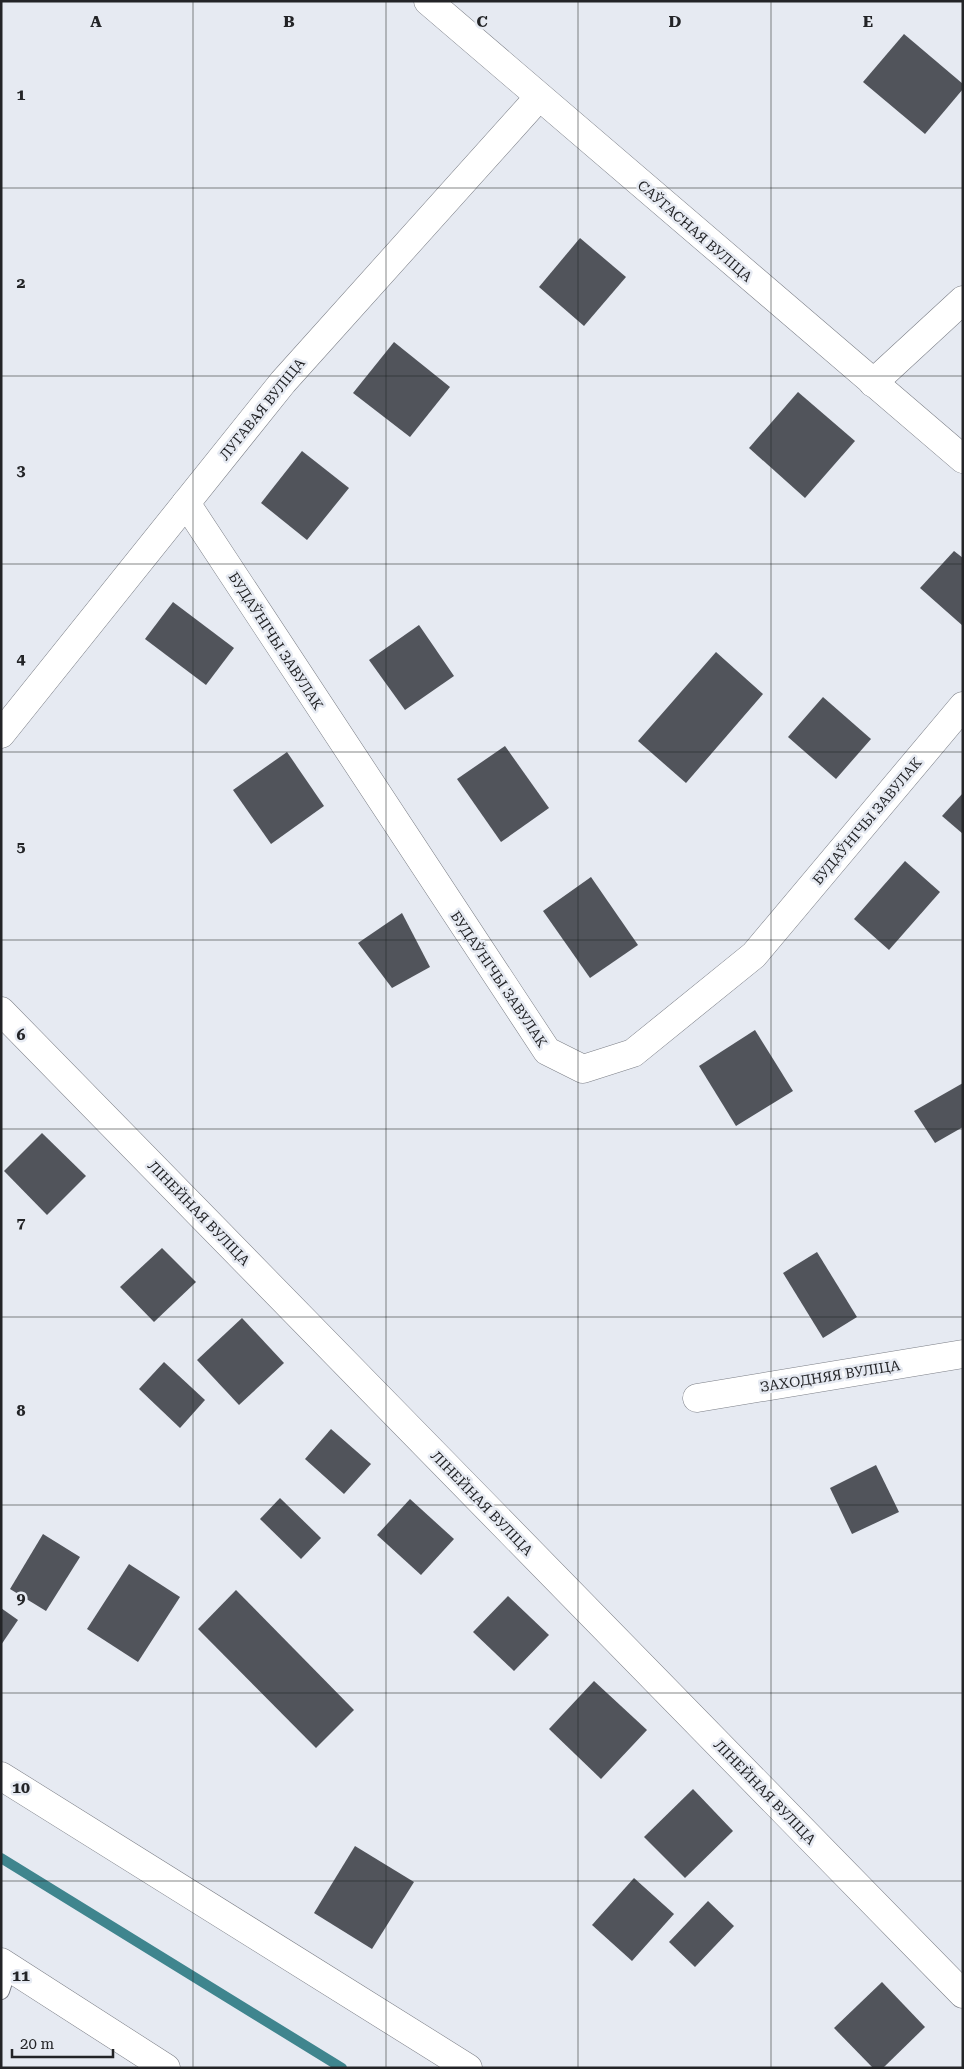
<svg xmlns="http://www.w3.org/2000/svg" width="964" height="2069" font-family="'Roboto Serif',serif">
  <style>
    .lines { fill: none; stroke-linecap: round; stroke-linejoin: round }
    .stream { stroke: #3f858e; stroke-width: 10 }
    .building { fill: #51545b }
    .service-casing { stroke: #7b7e86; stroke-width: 18 }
    .minor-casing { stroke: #7b7e86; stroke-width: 29 }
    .tertiary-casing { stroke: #7b7e86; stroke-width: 29 }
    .service { stroke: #fff; stroke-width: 16 }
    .minor { stroke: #fff; stroke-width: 28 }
    .tertiary { stroke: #fff; stroke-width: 28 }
    .grid { fill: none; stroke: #232427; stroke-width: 1; stroke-opacity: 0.55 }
    .labels { text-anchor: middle; stroke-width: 5; stroke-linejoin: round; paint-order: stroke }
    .street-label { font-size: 14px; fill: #232427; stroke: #e6eaf2 }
    .grid-label { font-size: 16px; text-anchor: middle; font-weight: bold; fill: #232427; stroke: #e6eaf2; stroke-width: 5; stroke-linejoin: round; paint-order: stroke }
  </style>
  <rect width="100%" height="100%" fill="#e6eaf2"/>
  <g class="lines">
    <!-- stream -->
    <path class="stream" d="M1,1858L342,2068"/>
  </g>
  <!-- building -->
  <g class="building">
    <path d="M904,34L963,84V89L925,134L863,82Z"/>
    <path d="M580,238L626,277L584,326L539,287Z"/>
    <path d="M394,342L450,387L410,437L353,393Z"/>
    <path d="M798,392L855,441L805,498L749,448Z"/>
    <path d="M302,451L349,488L307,540L261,503Z"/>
    <path d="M954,551L963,558V626L920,588Z"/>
    <path d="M173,602L234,648L206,685L145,639Z"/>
    <path d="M419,625L454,676L405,710L369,660Z"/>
    <path d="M716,652L763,694L686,783L638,741Z"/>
    <path d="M823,697L871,739L836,779L788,737Z"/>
    <path d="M505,746L549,808L501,842L457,779Z"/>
    <path d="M287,752L324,806L271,844L233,790Z"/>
    <path d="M963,793V834L942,816Z"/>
    <path d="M905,861L940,892L889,950L854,919Z"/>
    <path d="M591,877L638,945L590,978L543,911Z"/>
    <path d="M402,913L430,967L392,988L358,943Z"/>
    <path d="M755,1030L793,1091L736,1126L699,1066Z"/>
    <path d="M963,1083V1127L935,1143L914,1111Z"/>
    <path d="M42,1133L86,1176L47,1215L4,1171Z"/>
    <path d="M162,1248L196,1282L154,1322L120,1287Z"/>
    <path d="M817,1252L857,1317L823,1338L783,1273Z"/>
    <path d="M242,1318L284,1363L239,1405L197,1360Z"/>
    <path d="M164,1362L205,1400L180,1428L139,1389Z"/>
    <path d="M331,1429L371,1464L344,1494L305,1459Z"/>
    <path d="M876,1465L899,1512L852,1534L830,1488Z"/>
    <path d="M280,1498L321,1538L301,1559L260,1519Z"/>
    <path d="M410,1499L454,1539L421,1575L377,1535Z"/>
    <path d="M43,1534L80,1557L46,1611L10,1589Z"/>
    <path d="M129,1564L180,1597L138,1662L87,1629Z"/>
    <path d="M236,1590L354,1710L316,1748L198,1629Z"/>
    <path d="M508,1596L549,1635L514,1671L473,1632Z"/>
    <path d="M1,1608L18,1620L1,1645Z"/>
    <path d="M594,1681L647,1730L601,1779L549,1729Z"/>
    <path d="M693,1789L733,1831L685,1878L644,1837Z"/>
    <path d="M355,1846L414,1882L372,1949L314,1913Z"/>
    <path d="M634,1878L674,1914L632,1961L592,1925Z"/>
    <path d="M708,1901L734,1926L695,1967L669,1942Z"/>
    <path d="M882,1982L925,2027L883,2068H873L834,2028Z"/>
  </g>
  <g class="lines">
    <!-- service casing -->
    <g class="service-casing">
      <path id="service" d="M1,1991L9,1967"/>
    </g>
    <!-- minor casing -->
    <g class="minor-casing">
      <g id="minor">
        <path d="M873,383L963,300"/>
        <path d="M186,503L547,1051L583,1069L633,1053L754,955L963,706"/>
        <path d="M1,734L283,382L539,97"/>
        <path d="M1,1011L963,1994"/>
        <path d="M697,1398L963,1354"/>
        <path d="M1,1776L468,2068"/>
        <path d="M1,1962L166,2068"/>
      </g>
    </g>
    <!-- tertiary casing -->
    <g class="tertiary-casing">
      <path id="tertiary" d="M428,1L963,459"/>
    </g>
    <!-- service -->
    <use href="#service" class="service"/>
    <!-- minor -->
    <use href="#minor" class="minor"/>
    <!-- tertiary -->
    <use href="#tertiary" class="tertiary"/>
  </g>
  <!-- grid -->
  <path class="grid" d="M193,1V2068M386,1V2068M578,1V2068M771,1V2068M1,188H963M1,376H963M1,564H963M1,752H963M1,940H963M1,1129H963M1,1317H963M1,1505H963M1,1693H963M1,1881H963"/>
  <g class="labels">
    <!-- street labels -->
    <g class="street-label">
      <text transform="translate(695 231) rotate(41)" y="5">САЎГАСНАЯ ВУЛІЦА</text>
      <text transform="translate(262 409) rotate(-51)" y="5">ЛУГАВАЯ ВУЛІЦА</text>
      <text transform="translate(276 641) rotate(57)" y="5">БУДАЎНІЧЫ ЗАВУЛАК</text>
      <text transform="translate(867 821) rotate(-50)" y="5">БУДАЎНІЧЫ ЗАВУЛАК</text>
      <text transform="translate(499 979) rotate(56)" y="5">БУДАЎНІЧЫ ЗАВУЛАК</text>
      <text transform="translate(199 1213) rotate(46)" y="5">ЛІНЕЙНАЯ ВУЛІЦА</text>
      <text transform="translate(830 1376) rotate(-9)" y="5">ЗАХОДНЯЯ ВУЛІЦА</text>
      <text transform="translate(482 1503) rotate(46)" y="5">ЛІНЕЙНАЯ ВУЛІЦА</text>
      <text transform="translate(765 1792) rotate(46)" y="5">ЛІНЕЙНАЯ ВУЛІЦА</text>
    </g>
  </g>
  <g class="grid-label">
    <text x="96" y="27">A</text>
    <text x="289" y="27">B</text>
    <text x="482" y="27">C</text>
    <text x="675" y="27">D</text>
    <text x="868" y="27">E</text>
    <text x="21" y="100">1</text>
    <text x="21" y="288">2</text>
    <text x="21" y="476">3</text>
    <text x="21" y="664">4</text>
    <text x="21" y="852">5</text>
    <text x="21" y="1040">6</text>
    <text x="21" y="1228">7</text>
    <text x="21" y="1416">8</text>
    <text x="21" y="1604">9</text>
    <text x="21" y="1793">10</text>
    <text x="21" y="1981">11</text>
  </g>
  <!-- border -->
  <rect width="964" height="2069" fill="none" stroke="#232427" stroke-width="5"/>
  <!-- scale -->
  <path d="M12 2049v8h101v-8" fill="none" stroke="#232427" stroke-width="2.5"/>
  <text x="20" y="2049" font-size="15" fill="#232427" stroke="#e6eaf2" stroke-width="4" paint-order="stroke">20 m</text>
</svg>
